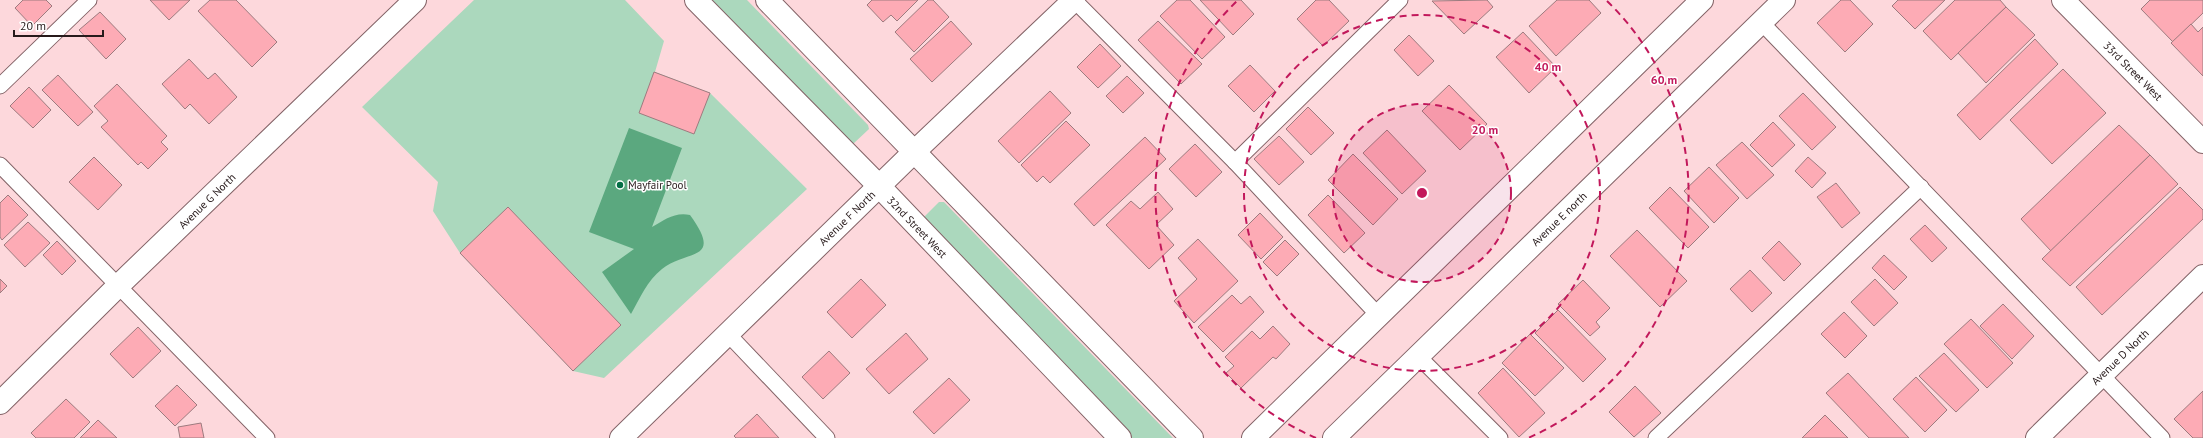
<svg xmlns="http://www.w3.org/2000/svg" width="2203" height="438" font-family="'PT Sans',sans-serif">
  <style>
    .green { fill: #abd8bd }
    .water { fill: #5ba87f }
    .building { fill: #fdabb5; stroke: #9d7b7f }
    .lines { fill: none; stroke-linecap: round; stroke-linejoin: round }
    .lane-casing { stroke: #836367; stroke-width: 17 }
    .street-casing { stroke: #836367; stroke-width: 24 }
    .secondary-casing { stroke: #836367; stroke-width: 24 }
    .lane { stroke: #fff; stroke-width: 15 }
    .street { stroke: #fff; stroke-width: 22 }
    .secondary { stroke: #fff; stroke-width: 22 }
    .ring { fill: none; stroke: #c2185b; stroke-width: 2; stroke-dasharray: 7 5 }
    .poi-dot { fill: #046e45; stroke: #fff; stroke-width: 1.5 }
    .labels { text-anchor: middle; stroke-width: 3; stroke-linejoin: round; paint-order: stroke }
    .street-label { font-size: 11px; fill: #271a1b; stroke: #fff }
    .poi-label { font-size: 11px; fill: #271a1b; stroke: #fff; text-anchor: start }
    .centre { fill: #c2185b; stroke: #fff; stroke-width: 2 }
    .ring-label { font-size: 12px; text-anchor: middle; font-weight: bold; fill: #c2185b; stroke: #fff; stroke-width: 3; stroke-linejoin: round; paint-order: stroke }
  </style>
  <rect width="100%" height="100%" fill="#fdd8dc"/>
  <!-- green -->
  <g class="green">
    <path d="M474,0H625L664,41L655,72L710,93L807,189L604,378L573,371L460,253L433,211L438,182L362,107Z"/>
    <path d="M707,0H747L868,125L869,129L852,145Z"/>
    <path d="M939,202H944L1173,438H1130L922,219Z"/>
  </g>
  <!-- water -->
  <path class="water" d="M629,128L682,148L652,227C665,220 674,212 690,215C724,262 687,249 662,269C647,281 640,298 631,314L602,272L634,249L589,232Z"/>
  <!-- building -->
  <g class="building">
    <path d="M23,0H46L52,6L32,26L15,8Z"/>
    <path d="M150,0H190L169,20Z"/>
    <path d="M210,0H236L277,42L252,67L198,11Z"/>
    <path d="M872,0H918L897,21L891,15L883,22L867,5Z"/>
    <path d="M928,0H933L949,17L914,52L895,32Z"/>
    <path d="M1177,0H1190L1225,37L1202,59L1160,16Z"/>
    <path d="M1200,0H1241L1254,14L1233,35Z"/>
    <path d="M1316,0H1329L1349,21L1323,46L1297,19Z"/>
    <path d="M1487,0L1493,7L1464,34L1432,1Z"/>
    <path d="M1557,0H1589L1601,13L1556,56L1529,26Z"/>
    <path d="M1841,0H1850L1873,24L1845,52L1817,23Z"/>
    <path d="M1898,0H1945L1915,29L1892,6Z"/>
    <path d="M1955,0H2000L2006,7L1951,60L1923,31Z"/>
    <path d="M2150,0H2203V13L2173,42L2141,9Z"/>
    <path d="M2006,7L2035,35L1986,83L1958,53Z"/>
    <path d="M100,12L126,39L106,59L79,30Z"/>
    <path d="M951,21L972,44L932,82L910,59Z"/>
    <path d="M1158,21L1202,64L1181,84L1138,40Z"/>
    <path d="M2191,24L2198,32L2203,27V76L2171,43Z"/>
    <path d="M1523,32L1556,67L1529,93L1496,57Z"/>
    <path d="M1409,35L1434,61L1418,76L1394,50Z"/>
    <path d="M2035,39L2058,64L1980,140L1957,115Z"/>
    <path d="M1100,44L1121,66L1098,88L1077,67Z"/>
    <path d="M189,59L208,79L215,73L237,97L209,124L190,104L185,109L162,84Z"/>
    <path d="M1250,65L1275,91L1254,112L1228,86Z"/>
    <path d="M2063,69L2106,113L2052,164L2010,120Z"/>
    <path d="M654,72L710,93L694,134L639,113Z"/>
    <path d="M58,75L93,112L78,126L42,90Z"/>
    <path d="M1127,76L1144,93L1123,113L1106,96Z"/>
    <path d="M117,84L167,136L161,142L168,149L148,169L141,162L138,165L101,127L108,121L94,106Z"/>
    <path d="M1449,85L1487,124L1460,150L1422,111Z"/>
    <path d="M29,87L51,110L33,128L10,106Z"/>
    <path d="M1050,91L1071,113L1019,163L998,141Z"/>
    <path d="M1803,93L1836,127L1812,150L1779,116Z"/>
    <path d="M1308,107L1334,133L1311,155L1286,129Z"/>
    <path d="M1066,121L1090,145L1050,183L1043,176L1037,182L1021,165Z"/>
    <path d="M1773,122L1795,145L1772,167L1750,145Z"/>
    <path d="M2119,125L2150,155L2051,251L2021,219Z"/>
    <path d="M1387,130L1426,171L1402,194L1363,153Z"/>
    <path d="M1279,136L1304,162L1279,185L1254,159Z"/>
    <path d="M1145,137L1166,159L1094,226L1074,204Z"/>
    <path d="M1742,142L1774,175L1747,199L1716,165Z"/>
    <path d="M1195,144L1222,172L1196,197L1169,169Z"/>
    <path d="M1353,154L1398,199L1373,225L1328,180Z"/>
    <path d="M2150,155L2178,184L2070,286L2042,259Z"/>
    <path d="M94,157L122,185L98,210L69,182Z"/>
    <path d="M1808,157L1826,173L1812,188L1795,171Z"/>
    <path d="M1709,167L1739,198L1714,223L1684,191Z"/>
    <path d="M1836,183L1860,213L1842,228L1817,197Z"/>
    <path d="M1670,187L1709,227L1688,248L1649,208Z"/>
    <path d="M2180,187L2203,210V219L2102,315L2076,287Z"/>
    <path d="M1158,192L1173,209L1156,225L1174,245L1149,269L1106,225L1131,201L1140,209Z"/>
    <path d="M8,195L28,215L2,240L0,237V203Z"/>
    <path d="M1328,195L1365,233L1344,253L1308,215Z"/>
    <path d="M508,207L621,325L573,371L460,253Z"/>
    <path d="M1260,213L1283,237L1261,259L1238,235Z"/>
    <path d="M28,222L50,243L25,267L4,245Z"/>
    <path d="M1925,225L1947,248L1932,262L1910,239Z"/>
    <path d="M1637,230L1687,281L1660,307L1610,256Z"/>
    <path d="M1198,239L1238,281L1194,323L1174,301L1197,279L1178,258Z"/>
    <path d="M1285,240L1299,254L1277,276L1263,262Z"/>
    <path d="M57,241L76,261L62,275L43,255Z"/>
    <path d="M1779,241L1801,264L1784,281L1762,258Z"/>
    <path d="M1884,255L1907,277L1894,290L1872,268Z"/>
    <path d="M1750,270L1772,293L1752,312L1730,289Z"/>
    <path d="M0,279L7,286L0,293Z"/>
    <path d="M861,279L886,305L852,338L827,312Z"/>
    <path d="M1875,279L1898,303L1874,326L1851,302Z"/>
    <path d="M1583,280L1610,308L1596,322L1600,327L1590,336L1558,304Z"/>
    <path d="M1232,295L1241,304L1250,296L1264,312L1223,352L1198,327Z"/>
    <path d="M2003,304L2034,336L2012,359L1980,326Z"/>
    <path d="M1558,310L1606,359L1583,382L1535,333Z"/>
    <path d="M1844,312L1867,336L1845,358L1821,334Z"/>
    <path d="M1971,319L2013,363L1987,388L1944,344Z"/>
    <path d="M1273,326L1290,344L1276,359L1273,357L1241,388L1226,373L1234,366L1225,357L1252,331L1260,339Z"/>
    <path d="M138,327L161,351L133,378L110,354Z"/>
    <path d="M906,333L928,359L889,394L866,369Z"/>
    <path d="M1530,334L1564,368L1535,396L1502,363Z"/>
    <path d="M829,351L850,373L823,399L802,377Z"/>
    <path d="M1944,353L1979,390L1956,412L1919,376Z"/>
    <path d="M1503,368L1545,413L1519,437L1478,393Z"/>
    <path d="M1848,373L1909,438H1869L1826,393Z"/>
    <path d="M1916,377L1947,410L1925,432L1893,399Z"/>
    <path d="M949,378L970,400L934,434L913,412Z"/>
    <path d="M177,385L197,405L175,426L155,406Z"/>
    <path d="M1635,386L1661,413L1634,437L1609,412Z"/>
    <path d="M2203,391V438H2193L2174,419Z"/>
    <path d="M66,399L90,422L74,438H36L31,433Z"/>
    <path d="M757,414L779,438H736L734,436Z"/>
    <path d="M1825,415L1848,438H1802Z"/>
    <path d="M98,420L117,438H80Z"/>
    <path d="M201,423L204,438H180L178,427Z"/>
  </g>
  <g class="lines">
    <!-- lane casing -->
    <g class="lane-casing">
      <g id="lane">
        <path d="M1074,0L1235,162L1379,316"/>
        <path d="M1761,22L2162,438"/>
        <path d="M0,86L89,0"/>
        <path d="M1235,162L1400,0"/>
        <path d="M0,165L267,438"/>
        <path d="M728,334L827,438"/>
        <path d="M1418,356L1500,438"/>
        <path d="M1656,438L1921,187"/>
      </g>
    </g>
    <!-- street casing -->
    <g class="street-casing">
      <g id="street">
        <path d="M696,0L879,186L1120,438"/>
        <path d="M767,0L1192,438"/>
        <path d="M0,403L119,285L415,0"/>
        <path d="M621,438L914,152L1074,0"/>
        <path d="M1253,438L1702,0"/>
        <path d="M1334,438L1784,0"/>
        <path d="M2037,438L2203,276"/>
      </g>
    </g>
    <!-- secondary casing -->
    <g class="secondary-casing">
      <path id="secondary" d="M2063,0L2203,142"/>
    </g>
    <!-- lane -->
    <use href="#lane" class="lane"/>
    <!-- street -->
    <use href="#street" class="street"/>
    <!-- secondary -->
    <use href="#secondary" class="secondary"/>
  </g>
  <!-- distance rings -->
  <circle cx="1422" cy="193" r="89" fill="#c2185b" fill-opacity=".12"/>
  <g class="ring">
    <circle cx="1422" cy="193" r="89"/>
    <circle cx="1422" cy="193" r="178"/>
    <path d="M1316 438A267 267 0 0 1 1237 1M1607 1A267 267 0 0 1 1528 438"/>
  </g>
  <!-- markers -->
  <circle class="poi-dot" cx="620" cy="185" r="4"/>
  <g class="labels">
    <!-- street labels -->
    <g class="street-label">
      <text transform="translate(2133 71) rotate(45)" y="4">33rd Street West</text>
      <text transform="translate(207 201) rotate(-44)" y="4">Avenue G North</text>
      <text transform="translate(847 218) rotate(-44)" y="4">Avenue F North</text>
      <text transform="translate(1559 219) rotate(-44)" y="4">Avenue E north</text>
      <text transform="translate(917 227) rotate(46)" y="4">32nd Street West</text>
      <text transform="translate(2120 357) rotate(-44)" y="4">Avenue D North</text>
    </g>
    <!-- poi labels -->
    <g class="poi-label">
      <text x="628" y="189">Mayfair Pool</text>
    </g>
  </g>
  <circle cx="1422" cy="193" r="6" class="centre"/>
  <g class="ring-label">
    <text x="1548" y="71">40 m</text>
    <text x="1664" y="84">60 m</text>
    <text x="1485" y="134">20 m</text>
  </g>
  <!-- scale -->
  <path d="M14 30v6h89v-6" fill="none" stroke="#271a1b" stroke-width="2"/>
  <text x="20" y="30" font-size="12" fill="#271a1b" stroke="#ffffff" stroke-width="3" paint-order="stroke">20 m</text>
</svg>
